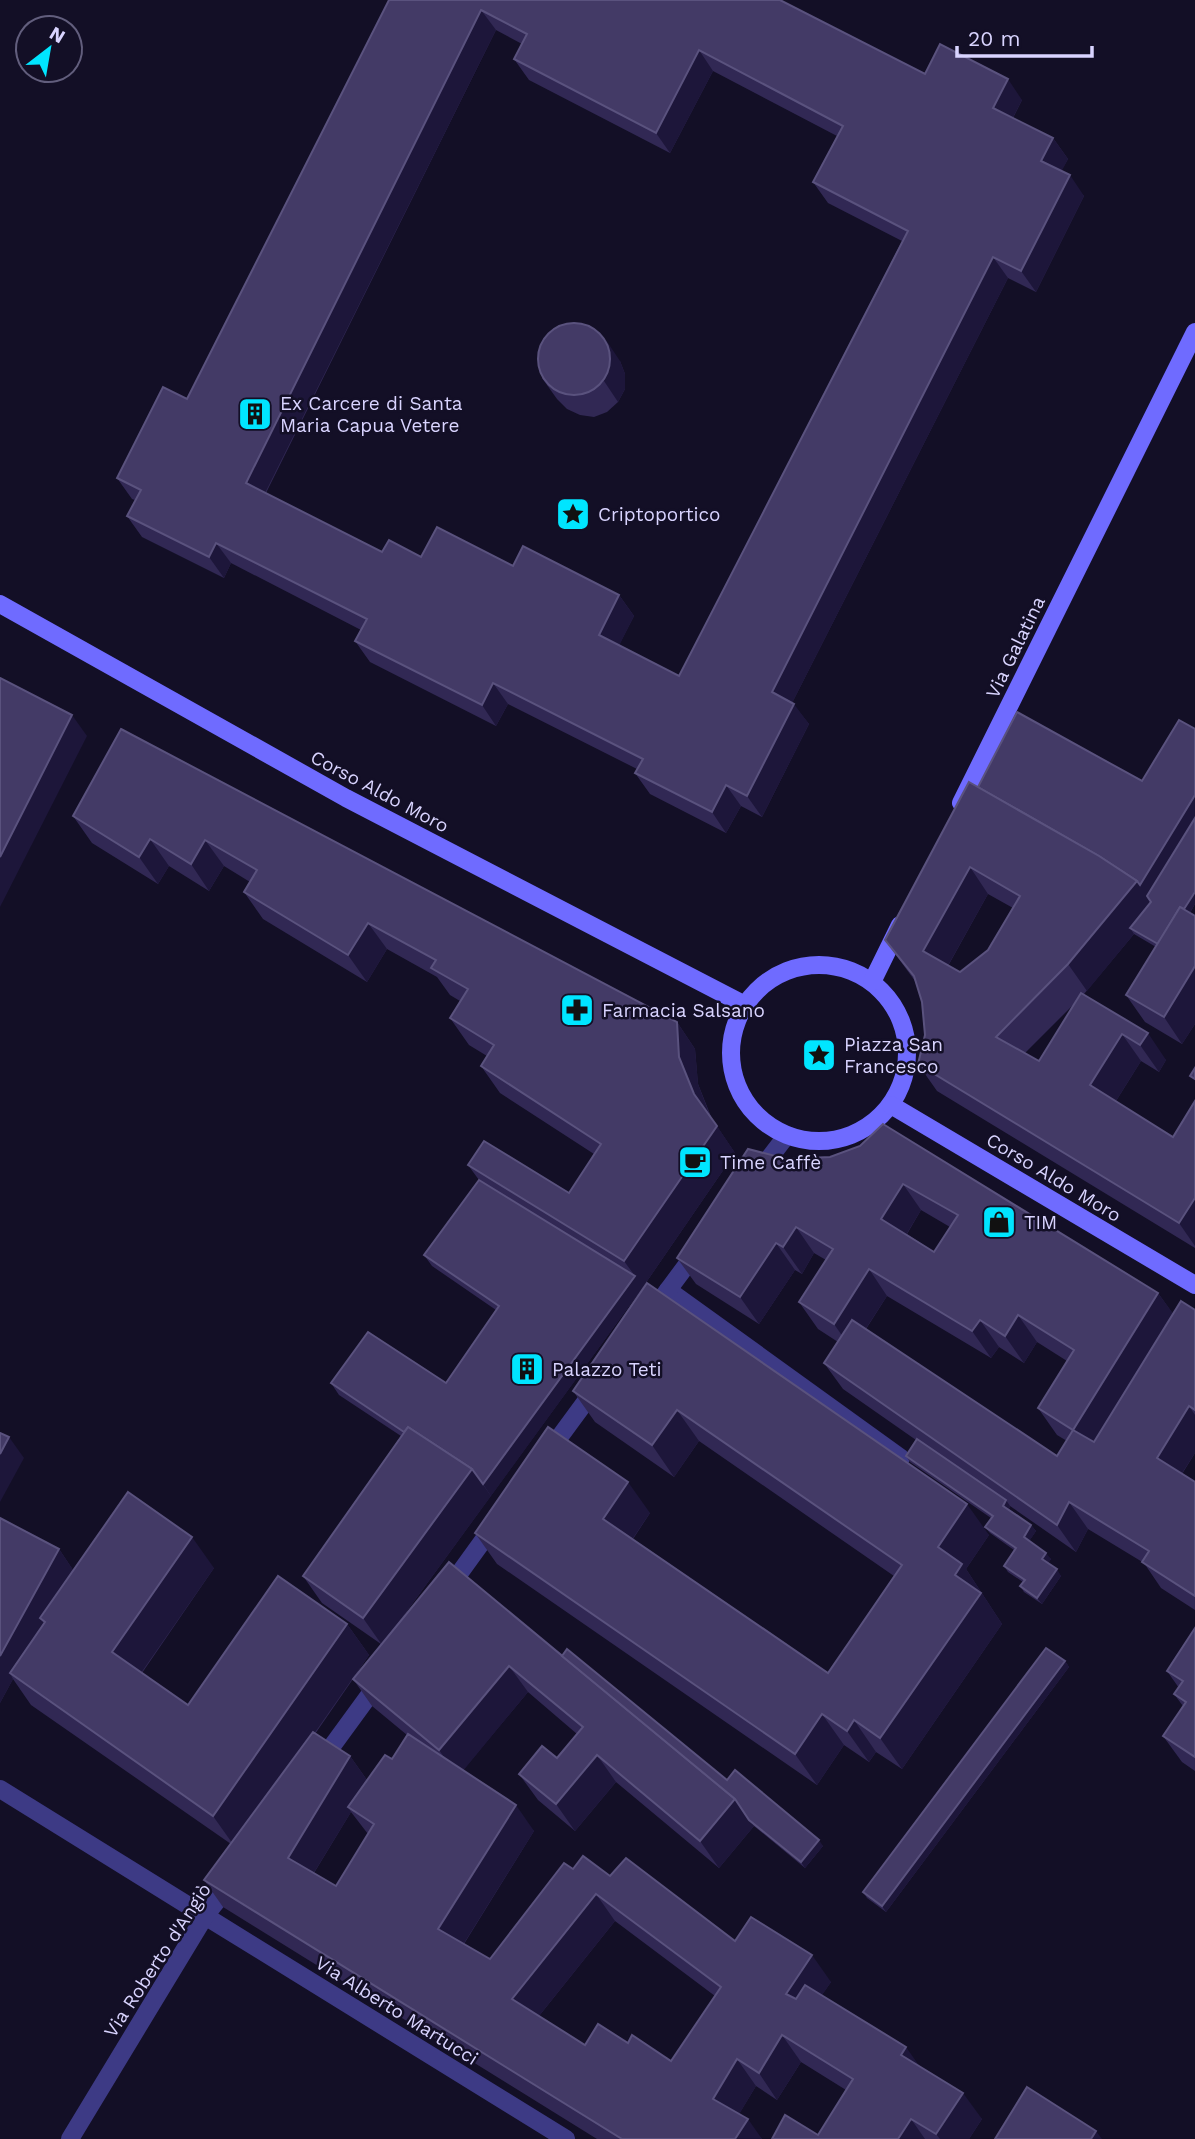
<svg xmlns="http://www.w3.org/2000/svg" width="1195" height="2139" font-family="'Work Sans',sans-serif">
  <style>
    .lines { fill: none; stroke-linecap: round; stroke-linejoin: round }
    .service { stroke: #3d3a85; stroke-width: 18 }
    .minor { stroke: #3d3a85; stroke-width: 18 }
    .secondary { stroke: #6f6bff; stroke-width: 18 }
    .wall { fill: #312854; fill-rule: evenodd }
    .shaded-wall { fill: #1d163a }
    .building { fill: #433a66; stroke: #5a527e; stroke-width: 2; fill-rule: evenodd }
    .labels { text-anchor: middle; stroke-width: 5; stroke-linejoin: round; paint-order: stroke }
    .poi-label { font-size: 19px; fill: #d9d4ff; stroke: #130f26; text-anchor: start }
    .street-label { font-size: 19px; fill: #d9d4ff; stroke: #130f26 }
  </style>
  <rect width="100%" height="100%" fill="#130f26"/>
  <g class="lines">
    <!-- service -->
    <g class="service">
      <path d="M668,1290L901,1458"/>
      <path d="M0,1789L205,1916"/>
    </g>
    <!-- minor -->
    <g class="minor">
      <path d="M757,1174L787,1135"/>
      <path d="M651,1313L697,1251"/>
      <path d="M547,1454L597,1386"/>
      <path d="M448,1589L495,1524"/>
      <path d="M319,1764L381,1679"/>
      <path d="M205,1916L566,2139"/>
      <path d="M70,2139L205,1916L232,1882"/>
    </g>
    <!-- secondary -->
    <g class="secondary">
      <path d="M0,604L346,798L745,1005"/>
      <path d="M961,803L1195,332"/>
      <circle cx="819" cy="1053" r="88"/>
      <path d="M872,982L900,925"/>
      <path d="M891,1105L1195,1285"/>
    </g>
  </g>
  <!-- wall -->
  <g class="wall">
    <path d="M389,0H780L925,74L1022,100L1013,118L1053,138L1068,159L1061,171L1084,196L1036,292L1008,278L792,703L809,724L762,817L741,806L726,833L650,794L635,773L637,769L508,704L496,726L370,662L355,641L361,630L231,563L224,578L142,537L127,516L135,500L132,499L117,478L187,399ZM496,30L522,44L514,59L529,80L670,153L713,71L837,136L813,182L828,203L902,241L679,676L619,645L634,616L619,595L513,566L382,552L266,493Z"/>
    <path d="M620,361L625,374V389L618,402L607,412L594,417L580,415L567,409L557,399L542,378Z"/>
    <path d="M121,729L677,1022L695,1049L698,1084L712,1119L735,1153L643,1287L388,1637L562,1656L727,1780L823,1846L805,1868L754,1826L719,1868L616,1782L575,1831L538,1800L519,1774L557,1758L577,1734L528,1692L463,1770L534,1831L464,1944L490,1959L573,1869L610,1876L735,1941L831,1982L821,1996L920,2067L982,2119L969,2139H772L818,2135L846,2090L801,2062L777,2100L756,2086L739,2114L762,2139H597L223,1907L204,1880L231,1844L31,1705L13,1679L0,1703V1518L59,1549L73,1570L214,1568L142,1673L188,1705L347,1624L369,1655L354,1677L381,1644L322,1603L303,1576L401,1436L339,1395L331,1383H446L496,1310L432,1266L424,1255L479,1180L468,1165L569,1193L594,1154L500,1093L481,1066L487,1056L469,1045L450,1018L460,1001L450,995L437,977L387,949L367,982L263,919L244,892L250,882L224,866L209,891L169,866L158,884L92,843L73,816ZM353,1679L372,1706L407,1735L392,1759L367,1780L350,1756L315,1734ZM351,1812L368,1834L336,1886L314,1873ZM615,1921L715,1996L671,2061L628,2043L585,2045L539,2016Z"/>
    <path d="M1195,729V904L1190,913L1195,916V1024L1182,1044L1145,1022L1126,995L1156,947L1134,934L1084,994L1166,1060L1159,1072L1141,1061L1116,1101L1173,1137L1195,1101V1248L937,1091L918,1064L925,1035L922,1002L915,981L885,940L978,787L1142,781ZM988,894L1013,908L988,950L960,972L948,966ZM1075,1003L1039,1061L1025,1053Z"/>
    <path d="M860,1146L1158,1293L1173,1314L1195,1310V1453L1182,1474L1195,1482V1610L1161,1588L1144,1563L1088,1529L1076,1552L1010,1506L1009,1509L1031,1525L1036,1531L1029,1541L1051,1559L1048,1563L1061,1576L1042,1604L1024,1592L1020,1586L1023,1582L1008,1572L1004,1566L1014,1550L990,1533L985,1527L991,1518L910,1462L906,1456L916,1440L843,1389L824,1363L838,1342L818,1329L799,1302L826,1260L814,1253L802,1274L795,1270L759,1324L696,1284L677,1258L787,1159L830,1157ZM921,1210L950,1227L934,1252L907,1234ZM887,1296L991,1358L999,1347L1024,1363L1037,1342L1067,1361L1038,1408L1057,1435L1067,1441L1057,1456L866,1329Z"/>
    <path d="M647,1283L989,1535L966,1569L1002,1624L902,1769L876,1752L869,1762L844,1745L817,1785L497,1564L475,1533L650,1513L633,1539L828,1673L894,1576L699,1441L674,1477L595,1422L573,1391Z"/>
    <path d="M1195,1628V1771L1182,1762L1163,1736L1183,1706L1174,1694L1179,1688L1167,1671Z"/>
    <path d="M1065,1661L1069,1667L886,1912L867,1898L863,1892Z"/>
  </g>
  <!-- shaded-wall -->
  <g class="shaded-wall">
    <path d="M481,10L496,30L260,503L246,483Z"/>
    <path d="M699,50L713,71L670,153L656,133Z"/>
    <path d="M1008,79L1022,100L1007,129L993,108Z"/>
    <path d="M1053,138L1068,159L1056,182L1041,161Z"/>
    <path d="M1070,175L1084,196L1036,292L1021,271Z"/>
    <path d="M993,257L1008,278L787,713L772,692Z"/>
    <path d="M606,340L620,361L625,374V389L618,402L604,381Z"/>
    <path d="M216,543L231,563L224,578L209,557Z"/>
    <path d="M619,595L634,616L614,656L599,635Z"/>
    <path d="M493,683L508,704L496,726L482,705Z"/>
    <path d="M794,704L809,724L762,817L747,796Z"/>
    <path d="M72,715L87,736L0,907V857Z"/>
    <path d="M726,785L741,806L726,833L712,812Z"/>
    <path d="M1195,795V831L1152,902L1130,928L1134,934L1087,991L1068,964Z"/>
    <path d="M150,839L169,866L158,884L139,857Z"/>
    <path d="M205,840L224,866L209,891L191,864Z"/>
    <path d="M970,867L988,894L941,978L923,951Z"/>
    <path d="M1195,892V904L1183,924L1178,918Z"/>
    <path d="M368,923L387,949L367,982L348,955Z"/>
    <path d="M1195,966V1024L1182,1044L1164,1017Z"/>
    <path d="M677,1022L695,1049L698,1084L712,1121L694,1094L679,1057Z"/>
    <path d="M1148,1033L1166,1060L1159,1072L1140,1045Z"/>
    <path d="M1122,1034L1141,1061L1109,1112L1090,1085Z"/>
    <path d="M717,1126L735,1153L643,1287L491,1496L483,1484L635,1276L624,1261Z"/>
    <path d="M903,1184L921,1210L900,1245L881,1219Z"/>
    <path d="M1195,1198V1246L1179,1223Z"/>
    <path d="M796,1227L814,1253L802,1274L783,1247Z"/>
    <path d="M776,1243L795,1270L759,1324L740,1297Z"/>
    <path d="M869,1269L887,1296L852,1350L834,1324Z"/>
    <path d="M1158,1293L1177,1319L1092,1457L1073,1430Z"/>
    <path d="M1018,1315L1037,1342L1024,1363L1005,1336Z"/>
    <path d="M980,1320L999,1347L991,1358L972,1331Z"/>
    <path d="M1189,1406L1195,1415V1453L1175,1484L1157,1458Z"/>
    <path d="M677,1410L699,1441L674,1477L652,1445Z"/>
    <path d="M9,1437L24,1458L0,1502V1454Z"/>
    <path d="M472,1469L491,1496L382,1645L363,1618Z"/>
    <path d="M628,1482L650,1513L625,1550L603,1519Z"/>
    <path d="M1006,1500L1010,1506L1007,1512L1003,1506Z"/>
    <path d="M1069,1502L1088,1529L1076,1552L1057,1525Z"/>
    <path d="M967,1504L989,1535L966,1569L1002,1624L902,1769L880,1738L955,1575L938,1547Z"/>
    <path d="M1031,1525L1036,1531L1028,1543L1024,1537Z"/>
    <path d="M192,1537L214,1568L134,1683L112,1652Z"/>
    <path d="M59,1549L73,1570L40,1618L44,1623L10,1673L13,1679L0,1703V1656Z"/>
    <path d="M1046,1553L1051,1559L1047,1565L1042,1559Z"/>
    <path d="M1057,1569L1061,1576L1042,1604L1037,1598Z"/>
    <path d="M347,1624L369,1655L235,1847L213,1816Z"/>
    <path d="M1065,1661L1069,1667L886,1912L882,1906Z"/>
    <path d="M509,1666L528,1692L458,1777L439,1750Z"/>
    <path d="M822,1714L844,1745L817,1785L795,1754Z"/>
    <path d="M854,1720L876,1752L869,1762L847,1731Z"/>
    <path d="M597,1755L616,1782L575,1831L556,1804Z"/>
    <path d="M350,1756L369,1783L348,1807L351,1812L307,1884L288,1858Z"/>
    <path d="M735,1799L754,1826L719,1868L700,1841Z"/>
    <path d="M516,1805L534,1831L456,1956L438,1929Z"/>
    <path d="M819,1840L823,1846L805,1868L801,1862Z"/>
    <path d="M596,1894L615,1921L531,2026L512,1999Z"/>
    <path d="M812,1955L831,1982L805,2020L786,1994Z"/>
    <path d="M782,2035L801,2062L777,2100L759,2073Z"/>
    <path d="M906,2047L925,2074L901,2055Z"/>
    <path d="M737,2059L756,2086L732,2126L713,2099Z"/>
    <path d="M963,2093L982,2119L969,2139H940L936,2134Z"/>
    <path d="M748,2119L762,2139H735Z"/>
    <path d="M911,2119L925,2139H898Z"/>
    <path d="M1096,2131L1102,2139H1091Z"/>
  </g>
  <!-- building -->
  <g class="building">
    <path d="M389,0H780L925,74L940,44L1008,79L993,108L1053,138L1041,161L1070,175L1021,271L993,257L772,692L794,704L747,796L726,785L712,812L635,773L643,759L493,683L482,705L355,641L367,619L216,543L209,557L127,516L141,490L117,478L163,387L187,399ZM481,10L527,34L514,59L656,133L699,50L843,126L813,182L908,231L679,676L599,635L619,595L523,546L513,566L437,527L421,557L389,540L382,552L246,483Z"/>
    <circle cx="574" cy="359" r="36"/>
    <path d="M0,678L72,715L0,857Z"/>
    <path d="M1017,712L1142,781L1179,720L1195,729V795L1140,885L1137,881L1099,856L978,787Z"/>
    <path d="M121,729L677,1022L679,1057L694,1094L717,1126L624,1261L468,1165L484,1141L569,1193L601,1144L481,1066L494,1045L450,1018L468,989L431,968L436,960L368,923L348,955L244,892L257,870L205,840L191,864L150,839L139,857L73,816Z"/>
    <path d="M969,782L1099,856L1137,881L1068,964L996,1037L1039,1061L1081,993L1148,1033L1140,1045L1122,1034L1090,1085L1173,1137L1195,1101V1198L1179,1223L918,1064L925,1035L922,1002L914,976L885,940ZM970,867L1020,896L988,950L960,972L923,951Z"/>
    <path d="M1195,818V892L1184,909L1180,907L1158,944L1130,928L1151,902L1147,896Z"/>
    <path d="M1180,907L1195,916V966L1164,1017L1126,995Z"/>
    <path d="M1195,1068V1079L1190,1076Z"/>
    <path d="M883,1124L1158,1293L1073,1430L1038,1408L1074,1350L1018,1315L1005,1336L980,1320L972,1331L869,1269L834,1324L799,1302L833,1249L796,1227L783,1247L776,1243L740,1297L677,1258L748,1149L787,1159L830,1157L860,1146ZM903,1184L958,1215L934,1252L881,1219Z"/>
    <path d="M479,1180L635,1276L483,1484L472,1469L408,1427L404,1432L331,1383L368,1332L446,1383L499,1306L424,1255Z"/>
    <path d="M647,1283L967,1504L938,1547L962,1564L955,1575L981,1593L880,1738L854,1720L847,1731L822,1714L795,1754L475,1533L548,1427L628,1482L603,1519L828,1673L902,1565L677,1410L652,1445L573,1391Z"/>
    <path d="M1181,1301L1195,1310V1410L1189,1406L1157,1458L1195,1482V1596L1142,1562L1149,1551L1069,1502L1057,1525L824,1363L852,1320L1057,1456L1073,1430L1094,1442Z"/>
    <path d="M408,1427L472,1469L363,1618L303,1576Z"/>
    <path d="M0,1433L9,1437L0,1454Z"/>
    <path d="M917,1439L1006,1500L1003,1506L1031,1525L1024,1537L1046,1553L1042,1559L1057,1569L1037,1598L1020,1586L1025,1580L1004,1566L1016,1548L985,1527L993,1516L906,1456Z"/>
    <path d="M128,1492L192,1537L112,1652L188,1705L278,1576L347,1624L213,1816L10,1673L45,1622L40,1618Z"/>
    <path d="M0,1518L59,1549L0,1656Z"/>
    <path d="M449,1562L735,1799L700,1841L597,1755L556,1804L519,1774L542,1746L557,1758L583,1727L509,1666L439,1750L353,1679Z"/>
    <path d="M1195,1628V1757L1163,1736L1186,1702L1174,1694L1183,1681L1167,1671Z"/>
    <path d="M1046,1648L1065,1661L882,1906L863,1892Z"/>
    <path d="M567,1649L727,1780L735,1770L819,1840L801,1862L749,1820L735,1799L562,1656Z"/>
    <path d="M313,1732L350,1756L288,1858L336,1886L374,1824L348,1807L385,1755L392,1759L408,1734L516,1805L438,1929L490,1959L564,1863L573,1869L583,1856L610,1876L626,1858L735,1941L751,1917L812,1955L786,1994L796,1999L805,1985L906,2047L901,2055L963,2093L936,2134L911,2119L898,2139H772L785,2115L818,2135L853,2079L782,2035L759,2073L737,2059L713,2099L748,2119L735,2139H622L204,1880ZM596,1894L721,1987L671,2061L632,2035L628,2043L598,2024L585,2045L512,1999Z"/>
    <path d="M1027,2087L1096,2131L1091,2139H995Z"/>
  </g>
  <!-- icons -->
  <defs>
    <g id="building-square" transform="scale(1.75)"><rect x="-9" y="-9" width="18" height="18" rx="4" fill="#00e5ff" stroke="#130f26"/><path d="M-4-6H4V6H1V3H-1V6H-4ZM-2.5-4.3h1.7v1.8h-1.7ZM.8-4.3h1.7v1.8H.8ZM-2.5-1h1.7V.8h-1.7ZM.8-1h1.7V.8H.8Z" fill="#111"/></g>
    <g id="sight-square" transform="scale(1.75)"><rect x="-9" y="-9" width="18" height="18" rx="4" fill="#00e5ff" stroke="#130f26"/><path d="M0-6L1.8-2.2L6-1.7L2.9 1.2L3.7 5.4L0 3.3L-3.7 5.4L-2.9 1.2L-6-1.7L-1.8-2.2Z" fill="#111"/></g>
    <g id="pharmacy-square" transform="scale(1.75)"><rect x="-9" y="-9" width="18" height="18" rx="4" fill="#00e5ff" stroke="#130f26"/><path d="M-2-6h4v4h4v4h-4v4h-4v-4h-4v-4h4Z" fill="#111"/></g>
    <g id="cafe-square" transform="scale(1.75)"><rect x="-9" y="-9" width="18" height="18" rx="4" fill="#00e5ff" stroke="#130f26"/><path d="M-5.5-4.5H6V0H3Q3 3.5 0 3.5H-2.5Q-5.5 3.5-5.5 0ZM3-3.2v2h1.7v-2ZM-6 4.5H4V6H-6Z" fill="#111"/></g>
    <g id="shop-square" transform="scale(1.75)"><rect x="-9" y="-9" width="18" height="18" rx="4" fill="#00e5ff" stroke="#130f26"/><path d="M-5-2.5h2.3a2.7 3.5 0 0 1 5.4 0H5L5.5 6h-11ZM-1.5-2.5h3a1.5 2.3 0 0 0-3 0Z" fill="#111"/></g>
  </defs>
  <g fill-rule="evenodd">
    <use href="#building-square" x="255" y="414"/>
    <use href="#sight-square" x="573" y="514"/>
    <use href="#pharmacy-square" x="577" y="1010"/>
    <use href="#sight-square" x="819" y="1055"/>
    <use href="#cafe-square" x="695" y="1162"/>
    <use href="#shop-square" x="999" y="1222"/>
    <use href="#building-square" x="527" y="1369"/>
  </g>
  <g class="labels">
    <!-- poi labels -->
    <g class="poi-label">
      <text x="280" y="410">Ex Carcere di Santa<tspan x="280" dy="22">Maria Capua Vetere</tspan></text>
      <text x="598" y="521">Criptoportico</text>
      <text x="602" y="1017">Farmacia Salsano</text>
      <text x="844" y="1051">Piazza San<tspan x="844" dy="22">Francesco</tspan></text>
      <text x="720" y="1169">Time Caffè</text>
      <text x="1024" y="1229">TIM</text>
      <text x="552" y="1376">Palazzo Teti</text>
    </g>
    <!-- street labels -->
    <g class="street-label">
      <text transform="translate(1015 647) rotate(-64)" y="7">Via Galatina</text>
      <text transform="translate(380 791) rotate(28)" y="7">Corso Aldo Moro</text>
      <text transform="translate(1054 1177) rotate(31)" y="7">Corso Aldo Moro</text>
      <text transform="translate(157 1960) rotate(-57)" y="7">Via Roberto d'Angiò</text>
      <text transform="translate(397 2010) rotate(32)" y="7">Via Alberto Martucci</text>
    </g>
  </g>
  <!-- north arrow -->
  <g transform="translate(49 49) rotate(31)"><circle r="33" fill="#130f26" stroke="#625e7d" stroke-width="2"/>
  <path d="M0-5L12 26L0 18L-12 26Z" fill="#00e5ff"/>
  <text y="-10" font-size="19" font-weight="bold" text-anchor="middle" fill="#d9d4ff">N</text>
  </g>
  <!-- scale -->
  <path d="M957 46v10h135v-10" fill="none" stroke="#d9d4ff" stroke-width="3.5"/>
  <text x="968" y="46" font-size="21" fill="#d9d4ff" stroke="#130f26" stroke-width="5" paint-order="stroke">20 m</text>
</svg>
